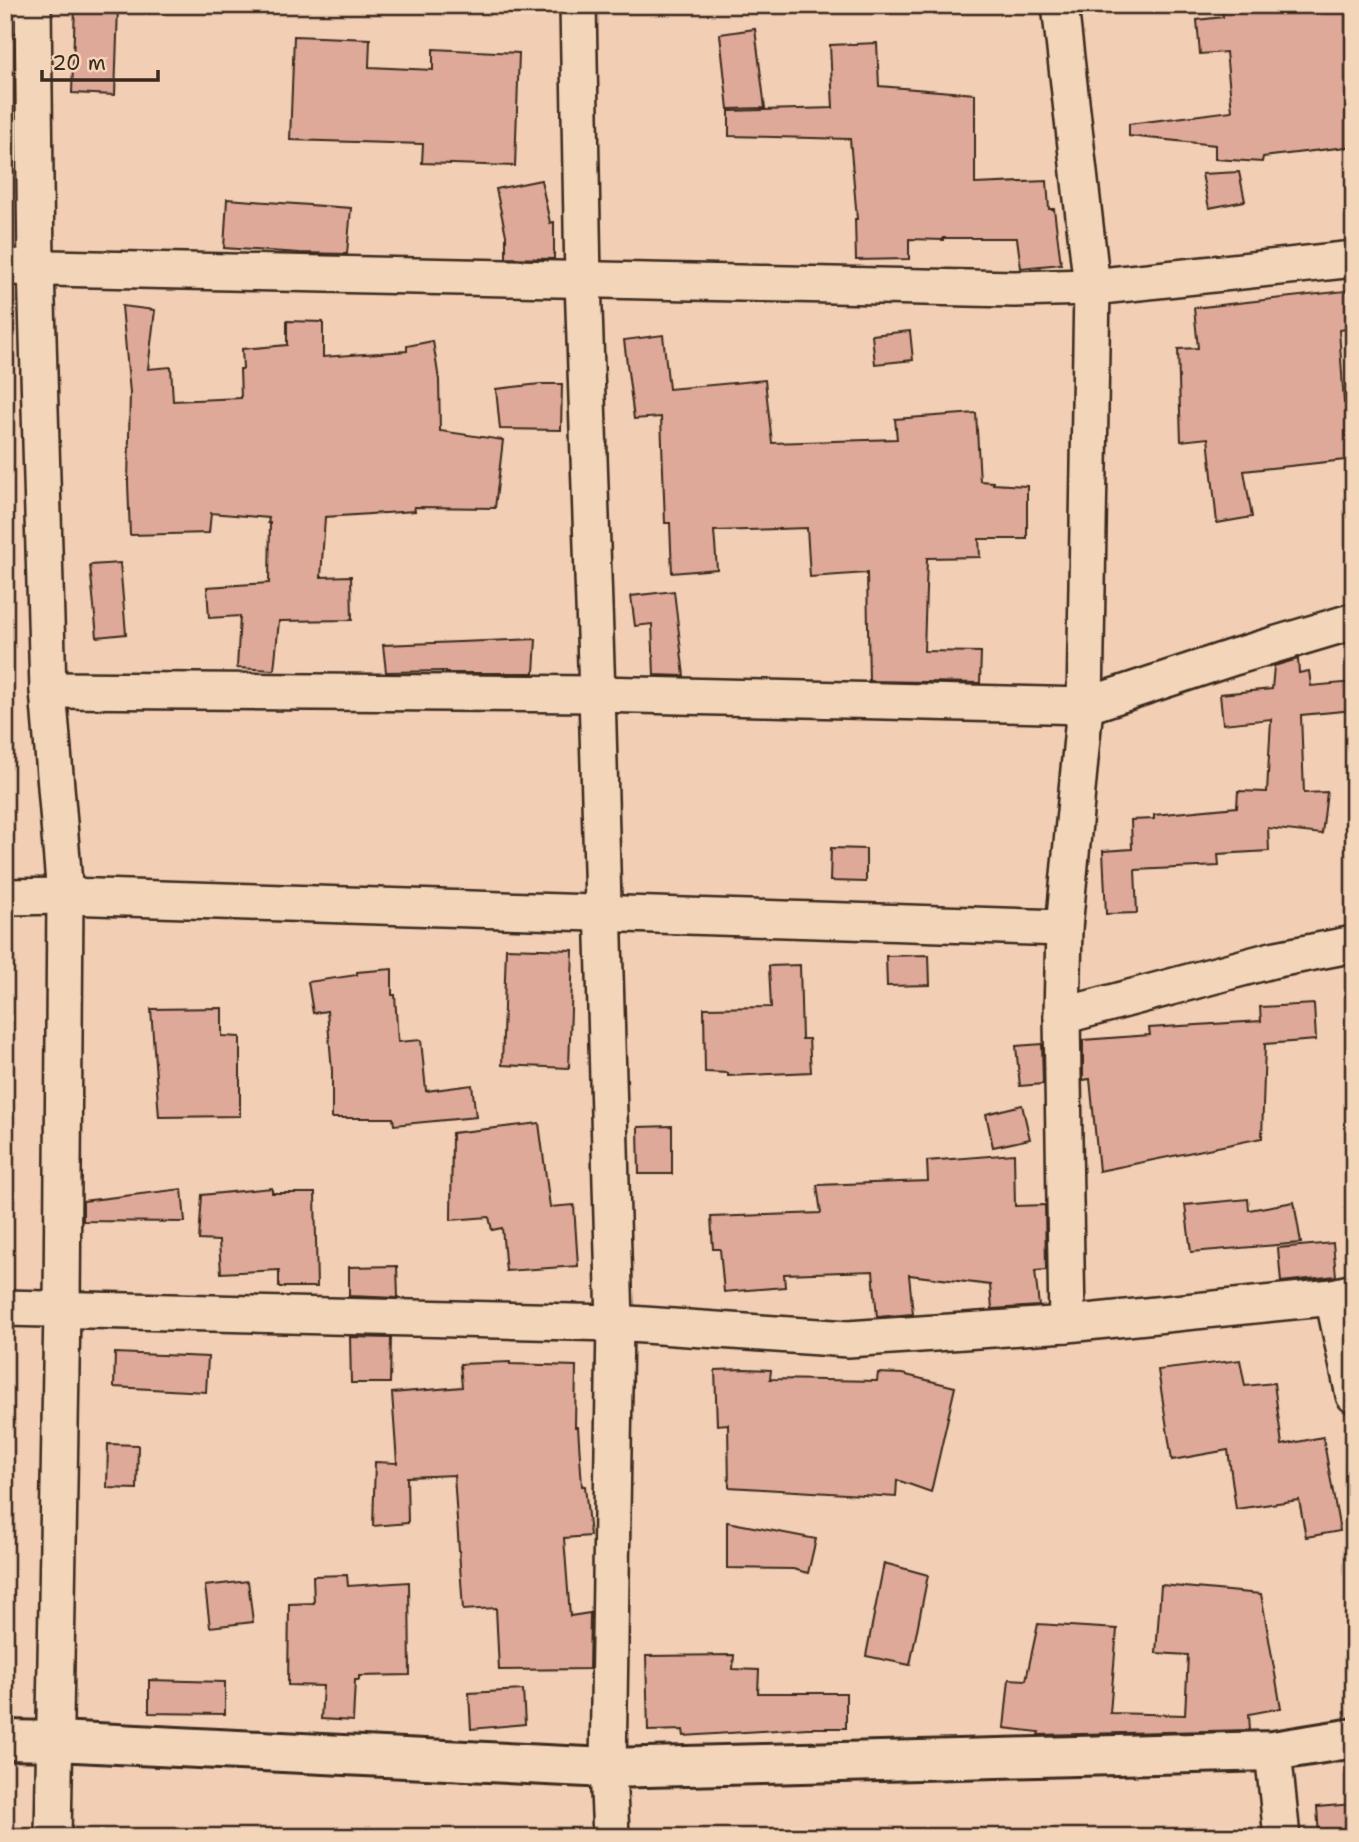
<svg xmlns="http://www.w3.org/2000/svg" width="1359" height="1842" font-family="'Shantell Sans',sans-serif">
  <style>
    .building { fill: #dfa999; stroke: #3b2a1e; stroke-width: 2 }
    .lines { fill: none; stroke-linecap: round; stroke-linejoin: round }
    .minor-casing { stroke: #3b2a1e; stroke-width: 40 }
    .secondary-casing { stroke: #3b2a1e; stroke-width: 44 }
    .minor { stroke: #f3d5b9; stroke-width: 35 }
    .secondary { stroke: #f3d5b9; stroke-width: 38 }
  </style>
  <rect width="100%" height="100%" fill="#f1ceb4"/>
  <filter id="ink" filterUnits="userSpaceOnUse"><feTurbulence type="fractalNoise" baseFrequency=".0143" numOctaves="2"/><feDisplacementMap in="SourceGraphic" scale="14" xChannelSelector="R" yChannelSelector="G"/><feConvolveMatrix kernelMatrix="1 2 1 2 8 2 1 2 1" color-interpolation-filters="sRGB"/></filter>
  <g filter="url(#ink)">
    <!-- building -->
    <g class="building">
      <path d="M75,5L118,7L115,95L72,93Z"/>
      <path d="M1222,5H1354V146L1263,157L1262,162L1215,159V145L1129,136V124L1232,111L1226,52L1200,54L1197,20L1223,17Z"/>
      <path d="M755,29L765,108L728,109L720,34Z"/>
      <path d="M294,36L370,39L369,67L433,70V49L519,53L515,166L422,163L423,144L290,140Z"/>
      <path d="M877,43L879,86L975,94V184L1047,181L1049,209H1054L1061,264L1021,268L1017,238H943V240L909,239V259L856,260L855,219H857L850,139L729,136V111L833,108L830,45Z"/>
      <path d="M1239,172L1245,201L1209,208L1202,174Z"/>
      <path d="M541,180L550,223L554,222V259L506,258V235L496,189Z"/>
      <path d="M227,199L351,208L347,254L300,253L224,248Z"/>
      <path d="M1354,290V328L1339,330L1344,403L1354,402V459L1244,471L1252,517L1217,523L1208,438L1181,441L1178,349L1198,348L1194,308Z"/>
      <path d="M122,306L155,310L148,369L171,367L173,401L241,398L240,369H243L242,349L287,345V321L323,322V357L407,351V346L433,341L439,380L440,431L503,440L495,508L414,507L415,511L325,517L321,577L351,576L352,620L279,621L274,670L237,668L240,616L209,618L207,587L269,583L270,523H268L269,518L211,513L209,533L130,535L128,483L130,393Z"/>
      <path d="M910,331L913,360L875,364L872,335Z"/>
      <path d="M663,335L669,389L765,380L772,443L897,439L895,419L976,413L980,481L993,482V484L1027,486V539H979L980,557L927,558L924,651L981,652L980,683L869,681L867,573L810,577L807,528L714,531L717,569L672,573L670,523H665L661,417L634,419L624,340Z"/>
      <path d="M540,384H562L561,430L500,429L496,389Z"/>
      <path d="M120,563L126,634L97,637L90,565Z"/>
      <path d="M674,591L684,676L654,675L652,624L635,626L631,596Z"/>
      <path d="M536,639L534,673H446V671L386,672L383,645Z"/>
      <path d="M1298,659L1299,673L1309,671L1311,686L1354,682V710L1301,715L1304,793L1327,792L1322,834L1268,828L1269,851L1218,854L1219,866L1135,870L1137,913L1106,914L1103,851L1132,849L1131,820L1154,819V815L1237,807L1238,791L1267,792L1271,719L1223,724L1220,694L1272,689L1274,666Z"/>
      <path d="M831,848L866,849V882L830,881Z"/>
      <path d="M506,948L573,950L569,1068L502,1065Z"/>
      <path d="M929,955L930,985L887,986L886,956Z"/>
      <path d="M800,965L802,1039H809L811,1072L728,1076V1073L705,1072L704,1008L771,1007L769,966Z"/>
      <path d="M392,969V995H395L398,1042L421,1040L426,1091L472,1085L476,1117L394,1125L393,1118H332V1071L327,1011L313,1013L308,982L357,975V972Z"/>
      <path d="M1314,1004L1316,1040L1265,1044L1262,1138L1099,1171L1090,1079L1083,1080V1040L1150,1035L1149,1028L1261,1021L1260,1007Z"/>
      <path d="M222,1008V1036L240,1037V1116L159,1117L151,1009Z"/>
      <path d="M1042,1044L1043,1084L1020,1086L1016,1046Z"/>
      <path d="M1022,1105L1030,1139L993,1147L986,1114Z"/>
      <path d="M539,1123L550,1207L574,1205L578,1266L506,1271L502,1228L492,1230L489,1217L451,1220L452,1133Z"/>
      <path d="M672,1126V1174H639L638,1127Z"/>
      <path d="M1014,1154L1015,1206L1045,1205L1046,1270L1035,1271L1039,1306L992,1309L990,1285L909,1275L913,1314L877,1317L873,1271L784,1274L785,1287L724,1292L720,1249H713L711,1217L821,1213L817,1185L928,1181L927,1161Z"/>
      <path d="M272,1188V1193H315L317,1287H279V1270L221,1273L219,1241L199,1240L202,1195Z"/>
      <path d="M182,1189L185,1222L83,1221V1201Z"/>
      <path d="M1248,1199L1249,1210L1294,1202L1301,1243L1191,1252L1185,1205Z"/>
      <path d="M1333,1243L1336,1276L1281,1282L1278,1248Z"/>
      <path d="M397,1266L398,1298L349,1296V1267Z"/>
      <path d="M350,1337L391,1338L390,1383H351Z"/>
      <path d="M115,1353L208,1357L206,1392L114,1387Z"/>
      <path d="M1240,1360L1245,1386L1274,1383L1282,1445L1323,1437L1340,1531L1306,1537L1299,1500L1236,1509L1228,1450L1172,1460L1158,1370Z"/>
      <path d="M510,1362V1364L576,1366L575,1427H578L582,1486H585L590,1536L564,1538L570,1616L590,1613L589,1669L499,1670L496,1608L463,1610L454,1475L407,1477L408,1523L373,1526L375,1462L397,1463L392,1393L462,1387L460,1364Z"/>
      <path d="M745,1369L771,1370L770,1379L877,1381L878,1373L902,1374L955,1387L931,1492L897,1480L896,1497L729,1487L728,1424L717,1425L715,1370Z"/>
      <path d="M108,1444L138,1445L137,1489L107,1488Z"/>
      <path d="M727,1522L816,1539L808,1573L793,1569L727,1568Z"/>
      <path d="M884,1563L928,1575L910,1665L866,1656Z"/>
      <path d="M347,1575L348,1586L409,1582L410,1675L359,1676V1680H355L353,1721L321,1719L323,1686L288,1685L289,1604L314,1603L313,1576Z"/>
      <path d="M248,1581L253,1622L210,1627L205,1586Z"/>
      <path d="M1161,1585L1261,1594L1281,1708L1249,1714L1250,1730L1038,1735L1039,1732L1004,1728L1009,1679L1026,1680L1038,1624L1117,1629L1110,1713L1185,1715L1188,1655L1156,1653Z"/>
      <path d="M734,1655L733,1669L759,1670L758,1693H846V1728H807L684,1736L683,1730L648,1731L646,1656Z"/>
      <path d="M149,1680L225,1682V1714L149,1713Z"/>
      <path d="M523,1690L525,1724L471,1729L469,1693Z"/>
      <path d="M1354,1804V1837H1319L1317,1807Z"/>
    </g>
    <g class="lines">
      <!-- minor casing -->
      <g class="minor-casing">
        <g id="minor">
          <path d="M33,5L36,267L48,690L65,896L62,1308L53,1837"/>
          <path d="M578,5L583,280L597,694L615,1323L608,1768L611,1837"/>
          <path d="M1060,5L1092,287L1085,706L1064,928L1062,1016L1067,1324"/>
          <path d="M5,267L1014,289L1092,287L1354,259"/>
          <path d="M48,690L597,694L1085,706L1234,657L1354,621"/>
          <path d="M5,897L65,896L1064,928"/>
          <path d="M1062,1016L1272,960L1354,944"/>
          <path d="M1333,1297L1354,1395"/>
          <path d="M5,1308L615,1323L848,1339L1067,1324L1333,1297L1354,1292"/>
          <path d="M1273,1751L1282,1837"/>
        </g>
      </g>
      <!-- secondary casing -->
      <g class="secondary-casing">
        <path id="secondary" d="M5,1740L56,1741L608,1768L1273,1751L1354,1738"/>
      </g>
      <!-- minor -->
      <use href="#minor" class="minor"/>
      <!-- secondary -->
      <use href="#secondary" class="secondary"/>
    </g>
  </g>
  <!-- margin -->
  <rect width="1359" height="1842" fill="none" stroke="#f3d5b9" stroke-width="28"/>
  <rect x="14" y="14" width="1331" height="1814" fill="none" stroke="#3b2a1e" stroke-width="2.5" filter="url(#ink)"/>
  <!-- scale -->
  <path d="M42 70v10h116v-10" fill="none" stroke="#3b2a1e" stroke-width="3.5"/>
  <text x="52" y="70" font-size="21" fill="#3b2a1e" stroke="#f3d5b9" stroke-width="5" paint-order="stroke">20 m</text>
</svg>
